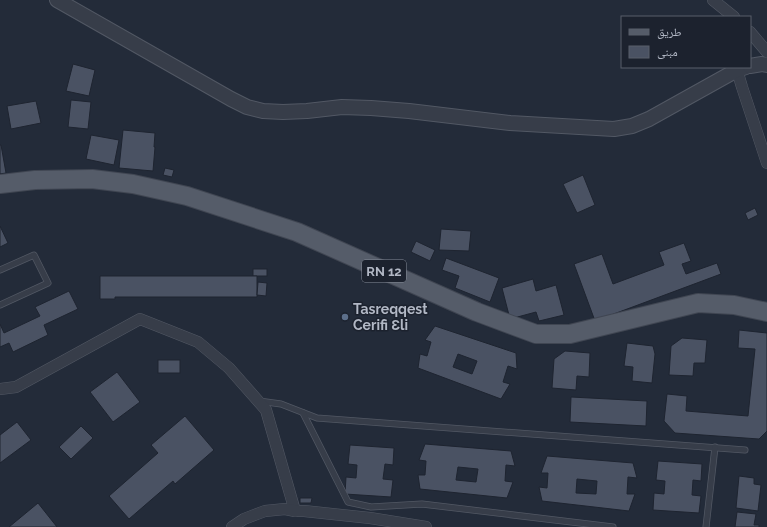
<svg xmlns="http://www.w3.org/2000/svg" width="767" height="527" font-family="Raleway,'Noto Naskh Arabic',sans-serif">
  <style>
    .building { fill: #4a5263; stroke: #1e2430; fill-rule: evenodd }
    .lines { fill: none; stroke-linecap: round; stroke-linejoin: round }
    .service-casing { stroke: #525864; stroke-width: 7 }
    .minor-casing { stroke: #525864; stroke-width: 12 }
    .tertiary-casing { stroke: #525864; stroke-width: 16 }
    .primary-casing { stroke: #404652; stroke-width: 20 }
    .service { stroke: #373d49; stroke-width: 5.5 }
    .minor { stroke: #373d49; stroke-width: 11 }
    .tertiary { stroke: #373d49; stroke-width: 14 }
    .primary { stroke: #555c69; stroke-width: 18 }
    .service-dot { fill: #5c6f8a; stroke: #1c222e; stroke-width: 1.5 }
    .labels { text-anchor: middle; stroke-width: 3; stroke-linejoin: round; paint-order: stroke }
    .shield { fill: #1c222e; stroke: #858b98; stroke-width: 1 }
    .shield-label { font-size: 13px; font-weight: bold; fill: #b2b8c5 }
    .poi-label { font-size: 14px; font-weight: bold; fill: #b2b8c5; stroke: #1c222e; text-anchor: start }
  </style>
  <rect width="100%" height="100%" fill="#232b39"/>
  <!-- building -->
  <g class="building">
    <path d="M73,64L95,70L89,96L66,91Z"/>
    <path d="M71,100L91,102L88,129L68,127Z"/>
    <path d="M36,101L41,123L11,129L7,106Z"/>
    <path d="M123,130L155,133L154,147H155L153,171L119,168Z"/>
    <path d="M91,135L119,140L114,165L86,159Z"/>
    <path d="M0,145H1L6,173L0,174Z"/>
    <path d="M165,168L174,170L172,177L163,175Z"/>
    <path d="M583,175L595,205L577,213L563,184Z"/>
    <path d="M755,208L758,215L748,220L745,213Z"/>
    <path d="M0,226L8,243L0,247Z"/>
    <path d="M441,229L471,231L469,251L439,250Z"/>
    <path d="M416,241L435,250L430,261L411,252Z"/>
    <path d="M684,243L691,261L682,264L686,274L717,263L721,274L595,321L574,264L602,254L613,284L664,265L659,252Z"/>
    <path d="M446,258L499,278L490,302L455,288L459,276L442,270Z"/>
    <rect x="253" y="269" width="14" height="7"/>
    <path d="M100,276H257V297H115V299H100Z"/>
    <path d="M533,279L536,291L556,285L564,315L539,321L536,312L510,319L502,288Z"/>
    <path d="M258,282L267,283L266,296L257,295Z"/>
    <path d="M69,291L78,309L44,325L48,335L13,352L9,343L0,347V324L4,333L40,316L35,307Z"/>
    <path d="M435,326L516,353L517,369L508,366L503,382L510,384L501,399L418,368L420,354L427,356L431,342L425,340ZM458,354L477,361L472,374L453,367Z"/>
    <path d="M739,330L767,333V431L759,439L675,433L664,421L667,394L687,396L686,411L748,416L755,349L738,348Z"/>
    <path d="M682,338L707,340L705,363H694L693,376L669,375L671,346Z"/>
    <path d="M627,343L653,346L655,354L652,383L632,381L633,367L624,366Z"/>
    <path d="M565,351L590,353L589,377L577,376L576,390L552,388L554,359Z"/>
    <rect x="158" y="360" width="22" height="13"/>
    <path d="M117,372L140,402L113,422L90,392Z"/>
    <path d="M571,397L647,401L646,426L570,422Z"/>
    <path d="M185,416L214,450L175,484L173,481L129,519L109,496L158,453L151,445Z"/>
    <path d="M17,422L31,440L0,463V435Z"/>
    <path d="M81,426L93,438L71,459L59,447Z"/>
    <path d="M425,444L511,451L515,466L506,465L505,481L513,482L507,498L420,489L418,475H425L426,461L419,460ZM458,467L478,469L476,482L456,480Z"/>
    <path d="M350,445L394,448L393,465L385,464L383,479L393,480L391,497L345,494L346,477L356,478L357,465L348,464Z"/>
    <path d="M547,456L633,463L637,478L628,477L627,494H635L629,511L542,501L539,487L547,488L548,473H541ZM577,479L597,481L596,494L576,493Z"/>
    <path d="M658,461L702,464L701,481L693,480L692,495L701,496L699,513L653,510L654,493L664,494L665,481L656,480Z"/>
    <path d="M739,476L754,478V484L761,485L758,511L736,508Z"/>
    <path d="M300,498H312L311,503H300Z"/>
    <path d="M38,503L57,527H9Z"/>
    <path d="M737,512L756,514L754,525H759V527H735Z"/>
  </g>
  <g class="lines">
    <!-- service casing -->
    <g class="service-casing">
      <g id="service">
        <path d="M0,270L34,255L48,283L0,305"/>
        <path d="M259,401L281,404L317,418L745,450"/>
        <path d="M303,413L348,502L371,507L422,504L613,527"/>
        <path d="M706,527L715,447"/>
      </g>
    </g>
    <!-- minor casing -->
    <g class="minor-casing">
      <g id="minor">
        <path d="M713,0L734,17"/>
        <path d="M750,32L767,52"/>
        <path d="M737,70L742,87L767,163"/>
        <path d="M0,389L16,387L140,319L198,342L229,368L266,410L295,511"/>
        <path d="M232,527L244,519L265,511L285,509L295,511H304L370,518L426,527"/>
      </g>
    </g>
    <!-- tertiary casing -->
    <g class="tertiary-casing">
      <g id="tertiary">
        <path d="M57,0L231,99L247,107L263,111L283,112L307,111L342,107L371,108L409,111L510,123L614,129L632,126L649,119L737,70L746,67"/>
        <path d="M750,66L762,64L767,65"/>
      </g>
    </g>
    <!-- primary casing -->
    <g class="primary-casing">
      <path id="primary" d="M0,184L35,180L92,179L133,184L187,196L297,232L477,312L536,334H570L698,303L734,305L767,312"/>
    </g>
    <!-- service -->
    <use href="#service" class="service"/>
    <!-- minor -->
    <use href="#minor" class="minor"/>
    <!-- tertiary -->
    <use href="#tertiary" class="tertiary"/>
    <!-- primary -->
    <use href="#primary" class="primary"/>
  </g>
  <!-- markers -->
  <circle class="service-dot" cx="345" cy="317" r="4"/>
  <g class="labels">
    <!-- shield labels -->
    <rect class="shield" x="362" y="260" width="44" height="22" rx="3"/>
    <g class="shield-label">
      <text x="384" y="276">RN 12</text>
    </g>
    <!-- poi labels -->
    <g class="poi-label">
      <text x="353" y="314">Tasreqqest<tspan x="353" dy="16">Cerifi Ɛli</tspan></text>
    </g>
  </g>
  <!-- legend -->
  <rect x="621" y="16" width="130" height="52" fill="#1c222e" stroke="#585e6a"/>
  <rect x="629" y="29" width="20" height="6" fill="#555c69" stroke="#585e6a"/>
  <text x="657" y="36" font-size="12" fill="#b2b8c5">طريق</text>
  <rect x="629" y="46" width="20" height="12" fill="#4a5263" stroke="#585e6a"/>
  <text x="657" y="56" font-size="12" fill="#b2b8c5">مبنى</text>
</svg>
